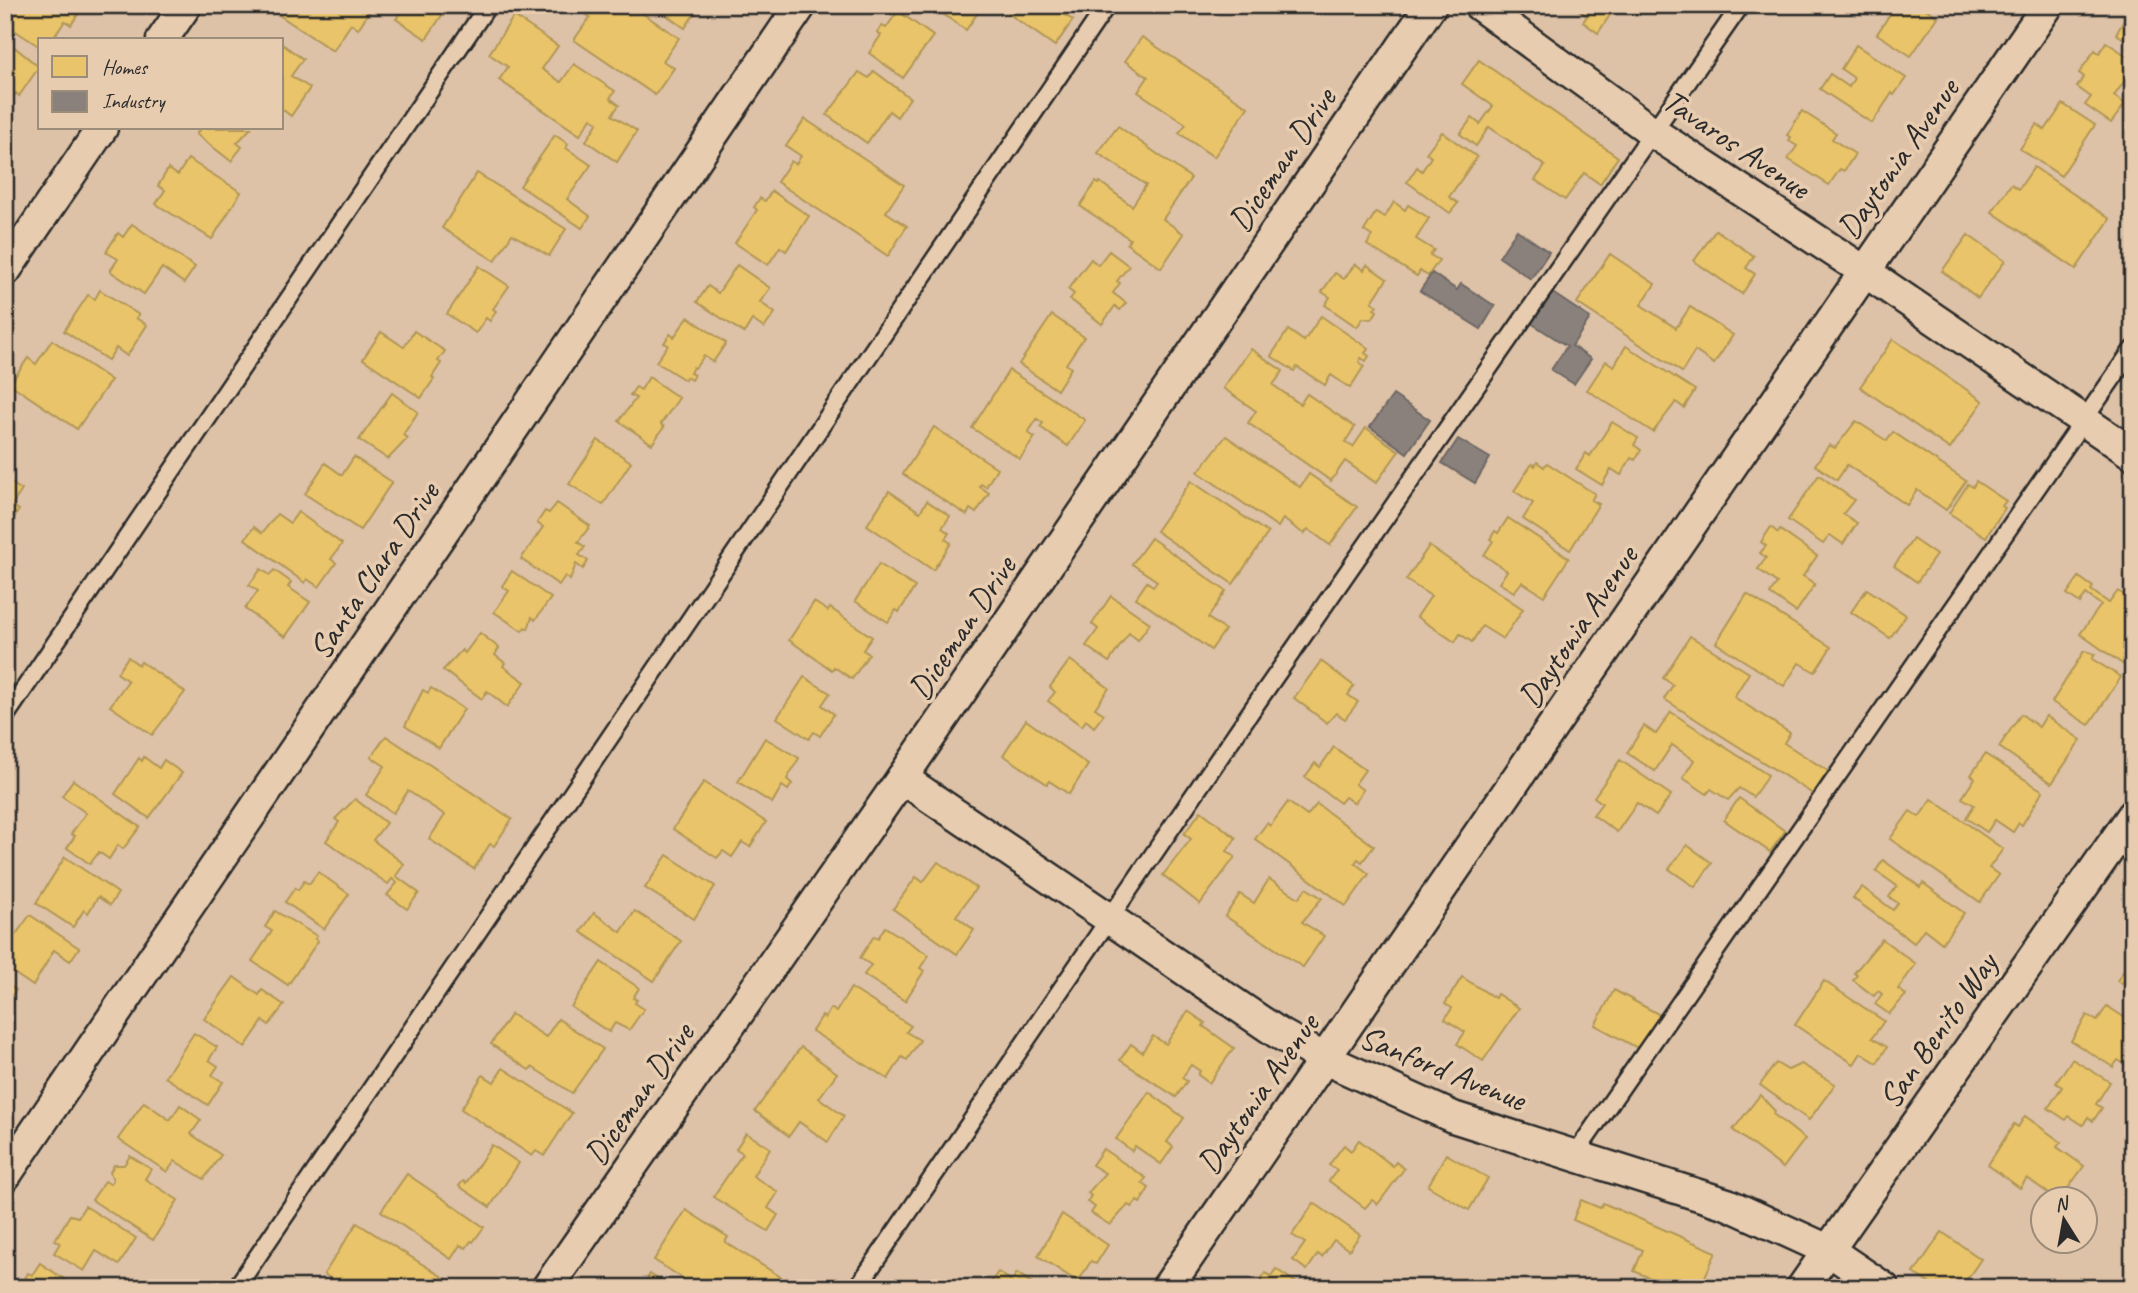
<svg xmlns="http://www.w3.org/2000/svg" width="2138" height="1293" font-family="Caveat,sans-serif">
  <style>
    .homes { fill: #e9c46a; stroke: #b09657; stroke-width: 2 }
    .industry { fill: #8a817c; stroke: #6e6764; stroke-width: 2 }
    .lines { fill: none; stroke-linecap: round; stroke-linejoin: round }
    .service-casing { stroke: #2b2b2b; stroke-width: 21 }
    .minor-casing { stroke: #2b2b2b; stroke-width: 35 }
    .service { stroke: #e8ccaf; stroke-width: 16 }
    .minor { stroke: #e8ccaf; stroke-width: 30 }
    .labels { text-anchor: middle; stroke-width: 7; stroke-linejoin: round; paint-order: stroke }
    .street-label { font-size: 33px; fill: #2b2b2b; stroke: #e8ccaf }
  </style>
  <rect width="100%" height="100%" fill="#ddc2a7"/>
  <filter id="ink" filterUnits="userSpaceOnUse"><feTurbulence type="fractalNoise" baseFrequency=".0143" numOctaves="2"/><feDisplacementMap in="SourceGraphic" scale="14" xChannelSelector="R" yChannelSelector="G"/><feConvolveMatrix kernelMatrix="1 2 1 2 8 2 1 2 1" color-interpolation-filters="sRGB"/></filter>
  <g filter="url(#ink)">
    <!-- homes -->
    <g class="homes">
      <path d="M5,5H84L71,25L65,21L52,40H40V47L5,24Z"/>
      <path d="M281,5H365L371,9L358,29L351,24L333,51L276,13Z"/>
      <path d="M406,5H449L426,39L396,19Z"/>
      <path d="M585,5H630L679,38L663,61L674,68L655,95L574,40L590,17L581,10Z"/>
      <path d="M652,5H700L685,28Z"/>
      <path d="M930,5H983L966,30Z"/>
      <path d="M1015,5H1069L1063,14L1073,20L1055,46L1009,14Z"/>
      <path d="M1571,5H1615L1616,6L1598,33L1583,22L1587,16Z"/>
      <path d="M1896,5H1920L1938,17L1911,56L1877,34Z"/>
      <path d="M2125,5H2133V44L2116,34L2128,14V10L2124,7Z"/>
      <path d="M898,11L933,36L903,78L869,53L881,35L877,32L882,26L886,28Z"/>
      <path d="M514,16L558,46L542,69L561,82L574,64L615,91L610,98L619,105L612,115L637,131L617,162L586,141L598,122L591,118L580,135L499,80L508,67L489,54Z"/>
      <path d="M1142,37L1248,107L1214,157L1179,133L1186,124L1138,92L1148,77L1125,61Z"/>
      <path d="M7,41L39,67L19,96L16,93L5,108V44Z"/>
      <path d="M2106,42L2133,60V69L2114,96L2125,104L2111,123L2085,105L2091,97L2077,87L2084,77L2079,73L2095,50L2099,53Z"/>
      <path d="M282,44L303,59L291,76L310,88L291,116L282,109Z"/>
      <path d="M1856,45L1906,78L1894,95L1892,93L1872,123L1820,89L1830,74L1849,87L1854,78L1841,69Z"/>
      <path d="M1479,60L1618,157L1600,184L1584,173L1565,200L1535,180L1545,166L1489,127L1476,146L1460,134L1472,118L1480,124L1493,106L1462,84Z"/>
      <path d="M874,71L910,98L897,117L889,111L867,143L827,115L859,72L869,78Z"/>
      <path d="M2063,104L2095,125L2061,176L2020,149L2037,124L2045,130Z"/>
      <path d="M1802,111L1836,133L1832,139L1855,154L1844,171L1840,169L1829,185L1788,159L1797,146L1789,141L1791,137L1787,135Z"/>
      <path d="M805,119L904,185L886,212L907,226L888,256L777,182L791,161L796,164L801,156L786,146Z"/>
      <path d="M1118,126L1191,178L1163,219L1184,234L1161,268L1127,244L1130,239L1080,206L1096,182L1099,184L1100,182L1132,206L1146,185L1098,153Z"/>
      <path d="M201,128H251L237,143L242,147L231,161L196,134Z"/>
      <path d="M1442,132L1477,157L1449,197L1458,203L1450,213L1407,182L1417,167L1422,171L1431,157L1426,153Z"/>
      <path d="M555,135L568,144L566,148L591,165L567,199L590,216L582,228L520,186Z"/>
      <path d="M188,159L241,192L212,239L156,204L165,190L158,186L168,169L178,175Z"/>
      <path d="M2034,167L2110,219L2076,269L1992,212L2011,184L2019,189Z"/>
      <path d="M477,173L566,229L549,256L512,234L495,261L442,228Z"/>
      <path d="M772,191L809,216L786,251L780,247L768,265L735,243L757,210L754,207L760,198L765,201Z"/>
      <path d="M1394,202L1405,210L1408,205L1429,218L1416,239L1434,250L1430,255L1439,260L1428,276L1420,271L1417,276L1367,245L1372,236L1364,231L1376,212L1385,217Z"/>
      <path d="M132,224L195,267L184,283L162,268L144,294L110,271L118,259L106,252L118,233L123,237Z"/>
      <path d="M1716,230L1754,256L1746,268L1755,274L1742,294L1694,261Z"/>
      <path d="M1968,235L2005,261L1978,298L1942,271Z"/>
      <path d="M1109,251L1129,266L1117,281L1120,283L1113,293L1126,303L1120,310L1115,306L1102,324L1070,299L1074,294L1068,289L1091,259L1098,265Z"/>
      <path d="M1610,254L1655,284L1641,305L1676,328L1690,307L1733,335L1714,364L1695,351L1682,372L1577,303Z"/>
      <path d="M1355,264L1364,270L1367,265L1387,279L1372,302L1377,305L1374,309L1377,311L1372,319L1363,318L1357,327L1325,305L1330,297L1322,292L1335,273L1344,279Z"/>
      <path d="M737,265L770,288L760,302L775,313L764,328L752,320L744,333L697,302L708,286L718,293Z"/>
      <path d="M479,266L509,286L493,309L496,311L490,321L486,318L476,333L447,314Z"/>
      <path d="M100,290L139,315L136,318L147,325L127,356L116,348L108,360L64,331L88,295L95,299Z"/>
      <path d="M1052,315L1084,337L1066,364L1071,368L1057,390L1019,364Z"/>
      <path d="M1321,316L1368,348L1365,353L1369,356L1366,361L1361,358L1359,362L1364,366L1350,388L1331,375L1325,385L1297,367L1294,371L1271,356L1288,330L1304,341Z"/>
      <path d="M688,317L726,343L713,362L704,356L695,368L693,367L690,373L694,375L691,380L686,377L685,380L656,362L668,345L664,343L670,334L674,337Z"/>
      <path d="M414,331L445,351L438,361L441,363L432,377L434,379L421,398L363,359L381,332L404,347Z"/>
      <path d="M1893,339L1983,401L1950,449L1860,387Z"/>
      <path d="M52,340L111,380L77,429L10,384L28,358L36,364Z"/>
      <path d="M1626,346L1695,390L1684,408L1676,402L1653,432L1587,390L1606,361L1614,366Z"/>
      <path d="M1251,349L1283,371L1273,385L1300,404L1307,394L1355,427L1345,442L1353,447L1366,428L1399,451L1376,483L1345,461L1331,481L1248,423L1256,411L1223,388Z"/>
      <path d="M1009,370L1085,420L1068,446L1040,427L1043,423L1037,419L1028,433L1035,437L1020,459L972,428Z"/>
      <path d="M649,377L679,398L661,424L664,427L652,444L619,421L636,398L630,395L636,387L641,390Z"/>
      <path d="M392,393L418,412L403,435L408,438L388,459L359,440Z"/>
      <path d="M1856,421L1887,441L1893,432L1966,481L1946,510L1917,490L1907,505L1847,465L1837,480L1815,465L1829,445L1835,448Z"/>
      <path d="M1612,422L1638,438L1634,445L1641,450L1635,460L1631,458L1621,475L1611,469L1602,485L1576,469L1586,453L1590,456Z"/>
      <path d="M934,427L997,468L986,487L981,484L979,486L989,493L976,513L970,509L967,515L903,474Z"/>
      <path d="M1226,436L1300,487L1309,474L1357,507L1330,545L1308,529L1304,534L1283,519L1278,527L1198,472Z"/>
      <path d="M598,440L631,462L603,505L569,484Z"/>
      <path d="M354,457L392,482L360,530L305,494L325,463L342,475Z"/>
      <path d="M1537,462L1544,467L1547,463L1595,494L1591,500L1599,504L1570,550L1523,519L1533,503L1514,491L1532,464L1535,466Z"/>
      <path d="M1819,475L1854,500L1843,514L1857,523L1843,544L1830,535L1823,544L1788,520Z"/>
      <path d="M5,479L22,490L12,505L19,510L7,528Z"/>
      <path d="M1191,481L1268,533L1233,584L1156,531Z"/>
      <path d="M1976,481L2006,501L2002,506L2005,508L1986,537L1949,513L1968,484L1973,487Z"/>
      <path d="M889,491L920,512L927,501L950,516L942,528L949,533L945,539L951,543L933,570L867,525Z"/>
      <path d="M557,503L590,526L578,542L585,547L579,555L588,561L583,569L576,564L570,580L565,576L559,585L521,559L543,527L537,523L545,511L549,513Z"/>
      <path d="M298,512L342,544L331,559L336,563L319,587L307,579L305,583L245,539L254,527L262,533L277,514L290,523Z"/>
      <path d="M1508,518L1569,558L1544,596L1522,582L1514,592L1499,583L1507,571L1484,555L1493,541L1490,539L1495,531L1498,533Z"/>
      <path d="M1771,527L1778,533L1780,530L1817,556L1803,576L1815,584L1796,612L1770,594L1777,583L1758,569L1766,558L1760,553L1766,546L1761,542Z"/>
      <path d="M1151,538L1226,591L1208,618L1225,630L1211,650L1136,598L1147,582L1153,586L1157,581L1132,564Z"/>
      <path d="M1913,539L1936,555L1917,582L1894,566Z"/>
      <path d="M1429,546L1523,609L1503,639L1482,626L1472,642L1460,634L1455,642L1417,617L1431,596L1406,580Z"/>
      <path d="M879,564L915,587L899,612L896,610L888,622L855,601Z"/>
      <path d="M261,569L270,575L274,570L291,582L288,587L310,602L285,637L245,609L258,591L249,585Z"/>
      <path d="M512,571L551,598L535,620L532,617L528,629L525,627L522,631L494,612L509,591L502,586Z"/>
      <path d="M2079,577L2093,587L2091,590L2109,603L2118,591L2133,601L2131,670L2080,634L2101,605L2086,594L2080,603L2067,594Z"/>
      <path d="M1867,589L1906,615L1890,638L1851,612Z"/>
      <path d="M1747,594L1831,647L1815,672L1799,663L1784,686L1716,643Z"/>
      <path d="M1111,596L1150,623L1138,640L1129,633L1109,662L1086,646L1098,629L1092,624Z"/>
      <path d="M814,602L828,611L830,608L872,637L863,650L869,654L852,679L834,667L832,670L789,640Z"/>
      <path d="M480,633L499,648L495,655L505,663L503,666L525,682L507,707L487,691L482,699L443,670L462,650L465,653Z"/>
      <path d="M1690,636L1749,673L1734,697L1790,733L1784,743L1828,771L1813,794L1664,699L1673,685L1663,678Z"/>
      <path d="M2084,651L2095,654L2092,659L2121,677L2089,725L2052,702Z"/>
      <path d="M128,657L139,665L141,662L185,692L152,735L110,706L128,681L117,673Z"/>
      <path d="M1070,660L1109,688L1095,708L1104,714L1094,727L1086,720L1082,726L1048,701L1055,692L1050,687Z"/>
      <path d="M1321,661L1354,686L1348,695L1358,702L1345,719L1336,713L1327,723L1294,698Z"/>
      <path d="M804,677L830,693L822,705L834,714L820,736L814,732L809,739L777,718Z"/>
      <path d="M431,688L464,709L439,748L405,726L423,690L428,693Z"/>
      <path d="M1671,712L1768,775L1753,797L1739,788L1728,800L1711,789L1707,794L1683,778L1694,760L1672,745L1655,771L1627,753L1644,726L1656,734Z"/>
      <path d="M2021,714L2039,727L2046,716L2081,740L2052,783L1999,747Z"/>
      <path d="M1026,720L1088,765L1069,794L1049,781L1047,784L1003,755Z"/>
      <path d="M386,736L512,819L494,846L490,844L474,869L429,839L445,815L408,791L393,813L366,795L385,766L371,757Z"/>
      <path d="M765,738L799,758L787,779L792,784L788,790L782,786L772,803L738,782Z"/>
      <path d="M1334,747L1365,770L1355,784L1363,790L1354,803L1345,797L1340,803L1305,777L1315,763L1320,767Z"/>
      <path d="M1985,754L2043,791L2022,825L2019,823L2013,832L1995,820L1987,832L1966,818L1974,805L1962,798L1975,778L1971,775Z"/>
      <path d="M144,757L159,768L164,760L182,773L149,818L115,794L139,758L142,761Z"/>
      <path d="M1620,760L1671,795L1656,816L1637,803L1617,832L1593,815L1602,803L1594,797Z"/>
      <path d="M73,780L140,827L123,849L118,845L109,859L99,852L90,864L67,848L75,836L71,834L86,813L62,796Z"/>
      <path d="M704,782L766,822L750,847L742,842L732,857L723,851L717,858L673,829Z"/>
      <path d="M1739,798L1785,831L1770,852L1724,820Z"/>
      <path d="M355,799L386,823L373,840L404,864L396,876L419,893L407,909L387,895L397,883L392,879L388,884L326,841L339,822L335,819Z"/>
      <path d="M1932,799L2003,849L1989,868L1999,875L1980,902L1890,839L1910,811L1919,817Z"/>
      <path d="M1288,802L1307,816L1317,804L1374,846L1362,862L1358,859L1355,863L1369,874L1346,906L1255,839L1267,823L1270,826Z"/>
      <path d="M1201,811L1236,838L1227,851L1235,857L1200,904L1163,875L1191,839L1184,834Z"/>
      <path d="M1687,845L1712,863L1695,887L1669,869Z"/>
      <path d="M667,855L715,886L694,919L645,888Z"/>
      <path d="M65,857L118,893L110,905L98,897L88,913L84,910L73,927L36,903Z"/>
      <path d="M1883,860L1920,887L1923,883L1964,913L1942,943L1924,929L1914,943L1853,898L1862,887L1893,910L1898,903L1889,897L1897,886L1876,871Z"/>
      <path d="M938,862L976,888L956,916L974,930L957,954L893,909L916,877L923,882Z"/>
      <path d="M318,872L349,894L324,929L285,902L295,888L298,890L304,881L309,884Z"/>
      <path d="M1269,879L1299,898L1306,888L1322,898L1302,922L1324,936L1303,967L1225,916L1240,894L1254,903Z"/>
      <path d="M275,911L317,936L315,939L318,941L288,985L252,961L272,931L265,927Z"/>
      <path d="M635,911L681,941L654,981L581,932L594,913L621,932Z"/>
      <path d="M30,915L79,948L70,961L54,950L33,986L5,967V944L8,945Z"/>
      <path d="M885,927L929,955L920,968L924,971L905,1001L864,975L871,965L860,958L874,936L878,938Z"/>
      <path d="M1882,939L1916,964L1898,989L1906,995L1889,1014L1875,1004L1882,994L1878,991L1874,996L1853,980L1857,975L1854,973Z"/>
      <path d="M2133,956V997L2124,992L2130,982L2125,979L2122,984L2117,981Z"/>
      <path d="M601,962L639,988L633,998L637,1000L635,1003L644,1009L629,1030L615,1023L609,1032L571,1007Z"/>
      <path d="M234,977L259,995L262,990L284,1005L269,1025L263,1021L245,1047L204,1019Z"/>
      <path d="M1462,977L1495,998L1497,994L1519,1008L1483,1061L1457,1044L1465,1032L1445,1019L1452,1008L1445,1004Z"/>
      <path d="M1824,981L1884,1021L1872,1038L1887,1047L1877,1063L1861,1053L1854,1064L1795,1025Z"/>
      <path d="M5,982L16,990L8,1001L13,1004L6,1016L12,1020L5,1029Z"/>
      <path d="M851,988L911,1026L906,1032L920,1040L907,1060L902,1057L888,1079L812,1031L822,1016L825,1018L831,1008L836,1012Z"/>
      <path d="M1614,990L1660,1015L1641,1050L1595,1025Z"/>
      <path d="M2107,1006L2133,1023V1064L2131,1063L2129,1067L2118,1060L2113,1067L2071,1041L2087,1015L2097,1021Z"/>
      <path d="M1188,1011L1205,1023L1203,1026L1234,1048L1209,1083L1198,1075L1200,1071L1191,1065L1182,1078L1187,1081L1176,1097L1120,1060L1131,1044L1142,1052L1153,1036L1166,1044Z"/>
      <path d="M511,1014L546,1037L558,1019L603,1049L572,1093L532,1067L529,1070L491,1044Z"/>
      <path d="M194,1033L217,1047L209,1060L218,1066L212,1075L223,1082L208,1105L165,1077Z"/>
      <path d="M801,1047L837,1073L819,1098L844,1116L828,1142L799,1122L789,1136L755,1111Z"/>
      <path d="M2072,1059L2110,1082L2096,1104L2102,1108L2093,1121L2088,1117L2083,1125L2069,1116L2066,1120L2048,1108L2062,1087L2056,1083Z"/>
      <path d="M1776,1063L1788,1070L1801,1064L1835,1084L1809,1120L1760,1085Z"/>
      <path d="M503,1068L572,1113L544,1156L536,1151L532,1156L461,1109L483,1075L494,1082Z"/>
      <path d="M1149,1092L1184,1118L1167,1142L1173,1147L1161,1164L1135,1146L1132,1151L1116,1139Z"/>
      <path d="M1760,1095L1775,1111L1773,1114L1805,1139L1783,1168L1733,1130Z"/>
      <path d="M144,1102L170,1120L180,1105L201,1120L191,1134L221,1155L204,1179L175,1161L167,1172L118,1139Z"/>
      <path d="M2025,1116L2061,1142L2057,1147L2084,1166L2061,1198H2055L2027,1178L2020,1188L1988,1165L2014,1124L2018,1127Z"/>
      <path d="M746,1133L770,1148L753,1176L778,1192L768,1208L778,1215L768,1231L713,1197L743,1153L736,1149Z"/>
      <path d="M1359,1140L1393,1166L1396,1162L1404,1169L1378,1204L1372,1200L1365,1208L1329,1181L1337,1170L1329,1165L1344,1145L1351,1151Z"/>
      <path d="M492,1145L519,1163L490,1207L459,1186L463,1181L466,1183Z"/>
      <path d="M1103,1149L1146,1178L1142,1183L1149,1188L1140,1203L1137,1201L1132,1207L1128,1205L1110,1225L1091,1213L1095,1207L1087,1202L1091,1196L1088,1193L1105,1173L1092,1165Z"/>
      <path d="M1446,1154L1488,1178L1469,1210L1428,1186Z"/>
      <path d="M130,1156L151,1169L145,1179L178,1200L153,1240L92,1200L105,1181L110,1184L113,1180L110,1172L114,1165H124Z"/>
      <path d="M407,1174L484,1227L473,1242L471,1241L466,1248L460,1245L451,1259L381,1211Z"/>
      <path d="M1581,1200L1600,1208L1603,1203L1716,1252L1700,1288H1673L1634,1271L1643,1250L1573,1220Z"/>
      <path d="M1314,1203L1360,1235L1349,1250L1334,1240L1322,1257L1318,1254L1307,1270L1293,1260L1305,1243L1292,1235Z"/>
      <path d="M85,1206L136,1238L119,1265L96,1251L84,1271L54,1253L60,1243L55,1240L70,1215L78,1217Z"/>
      <path d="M686,1210L728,1237L725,1242L784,1279L778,1288H698L654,1260Z"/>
      <path d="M1062,1214L1108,1245L1096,1264L1091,1261L1078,1282L1038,1256Z"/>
      <path d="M357,1223L449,1281L444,1288H346L324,1274Z"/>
      <path d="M1942,1232L1981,1259L1961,1288H1936L1914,1273Z"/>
      <path d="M40,1263L76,1287V1288H25L27,1285L23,1282L28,1273L32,1275Z"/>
      <path d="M1276,1269L1304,1288H1256L1265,1273L1271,1276Z"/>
      <path d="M998,1272L1012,1281L1017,1273L1039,1288H987Z"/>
      <path d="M650,1274L672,1288H642Z"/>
    </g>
    <!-- industry -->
    <g class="industry">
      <path d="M1517,230L1549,252L1531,279L1499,257Z"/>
      <path d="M1432,273L1457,290L1461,284L1495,306L1481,329L1420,291Z"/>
      <path d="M1551,292L1590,318L1572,346L1591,359L1574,384L1551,370L1567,346L1531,323Z"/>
      <path d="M1393,395L1430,420L1407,453L1370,427Z"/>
      <path d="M1458,439L1490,458L1475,483L1442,463Z"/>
    </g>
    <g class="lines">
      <!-- service casing -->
      <g class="service-casing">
        <g id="service">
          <path d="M5,717L488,5"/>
          <path d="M1573,1157L2133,349"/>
          <path d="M236,1288L1107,5"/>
          <path d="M857,1288L1258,701L1741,5"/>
        </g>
      </g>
      <!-- minor casing -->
      <g class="minor-casing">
        <g id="minor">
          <path d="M1479,5L1654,133L1864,271L2133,454"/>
          <path d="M162,40L186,5"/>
          <path d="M5,271L102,128"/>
          <path d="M902,778L1278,1033L1325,1059L1453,1117L1727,1204L1828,1250L1884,1288"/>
          <path d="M5,1176L801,5"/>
          <path d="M547,1288L902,778L1431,5"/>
          <path d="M1167,1288L2048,5"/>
          <path d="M1802,1288L2133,815"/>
        </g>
      </g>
      <!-- service -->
      <use href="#service" class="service"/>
      <!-- minor -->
      <use href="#minor" class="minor"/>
    </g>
  </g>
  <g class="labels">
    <!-- street labels -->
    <g class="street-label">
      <text transform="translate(1737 143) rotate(34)" y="12">Tavaros Avenue</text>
      <text transform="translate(1897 158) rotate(-55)" y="12">Daytonia Avenue</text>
      <text transform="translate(1281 159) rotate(-56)" y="12">Diceman Drive</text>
      <text transform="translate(373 570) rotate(-56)" y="12">Santa Clara Drive</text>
      <text transform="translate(1577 626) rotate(-56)" y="12">Daytonia Avenue</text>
      <text transform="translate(961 627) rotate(-56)" y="12">Diceman Drive</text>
      <text transform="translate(1937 1030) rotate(-55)" y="12">San Benito Way</text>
      <text transform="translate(1443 1067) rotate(22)" y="12">Sanford Avenue</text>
      <text transform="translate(638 1093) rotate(-55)" y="12">Diceman Drive</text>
      <text transform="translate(1257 1093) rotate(-55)" y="12">Daytonia Avenue</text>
    </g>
  </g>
  <!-- margin -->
  <rect width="2138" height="1293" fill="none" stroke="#e8ccaf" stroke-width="28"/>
  <rect x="14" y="14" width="2110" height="1265" fill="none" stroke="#2b2b2b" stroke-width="2.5" filter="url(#ink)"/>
  <!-- legend -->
  <rect x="38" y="38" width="245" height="91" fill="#e8ccaf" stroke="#9c8c7a" stroke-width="2"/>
  <rect x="52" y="56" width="35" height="21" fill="#e9c46a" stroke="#9c8c7a" stroke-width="2"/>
  <text x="102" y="74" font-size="21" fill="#2b2b2b">Homes</text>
  <rect x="52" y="91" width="35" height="21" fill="#8a817c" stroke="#9c8c7a" stroke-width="2"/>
  <text x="102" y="108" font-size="21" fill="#2b2b2b">Industry</text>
  <!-- north arrow -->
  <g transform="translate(2064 1220) rotate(349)"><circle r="33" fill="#e8ccaf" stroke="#9c8c7a" stroke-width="2"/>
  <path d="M0-5L12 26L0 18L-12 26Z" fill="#2b2b2b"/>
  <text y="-10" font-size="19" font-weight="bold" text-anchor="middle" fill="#2b2b2b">N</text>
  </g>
</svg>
